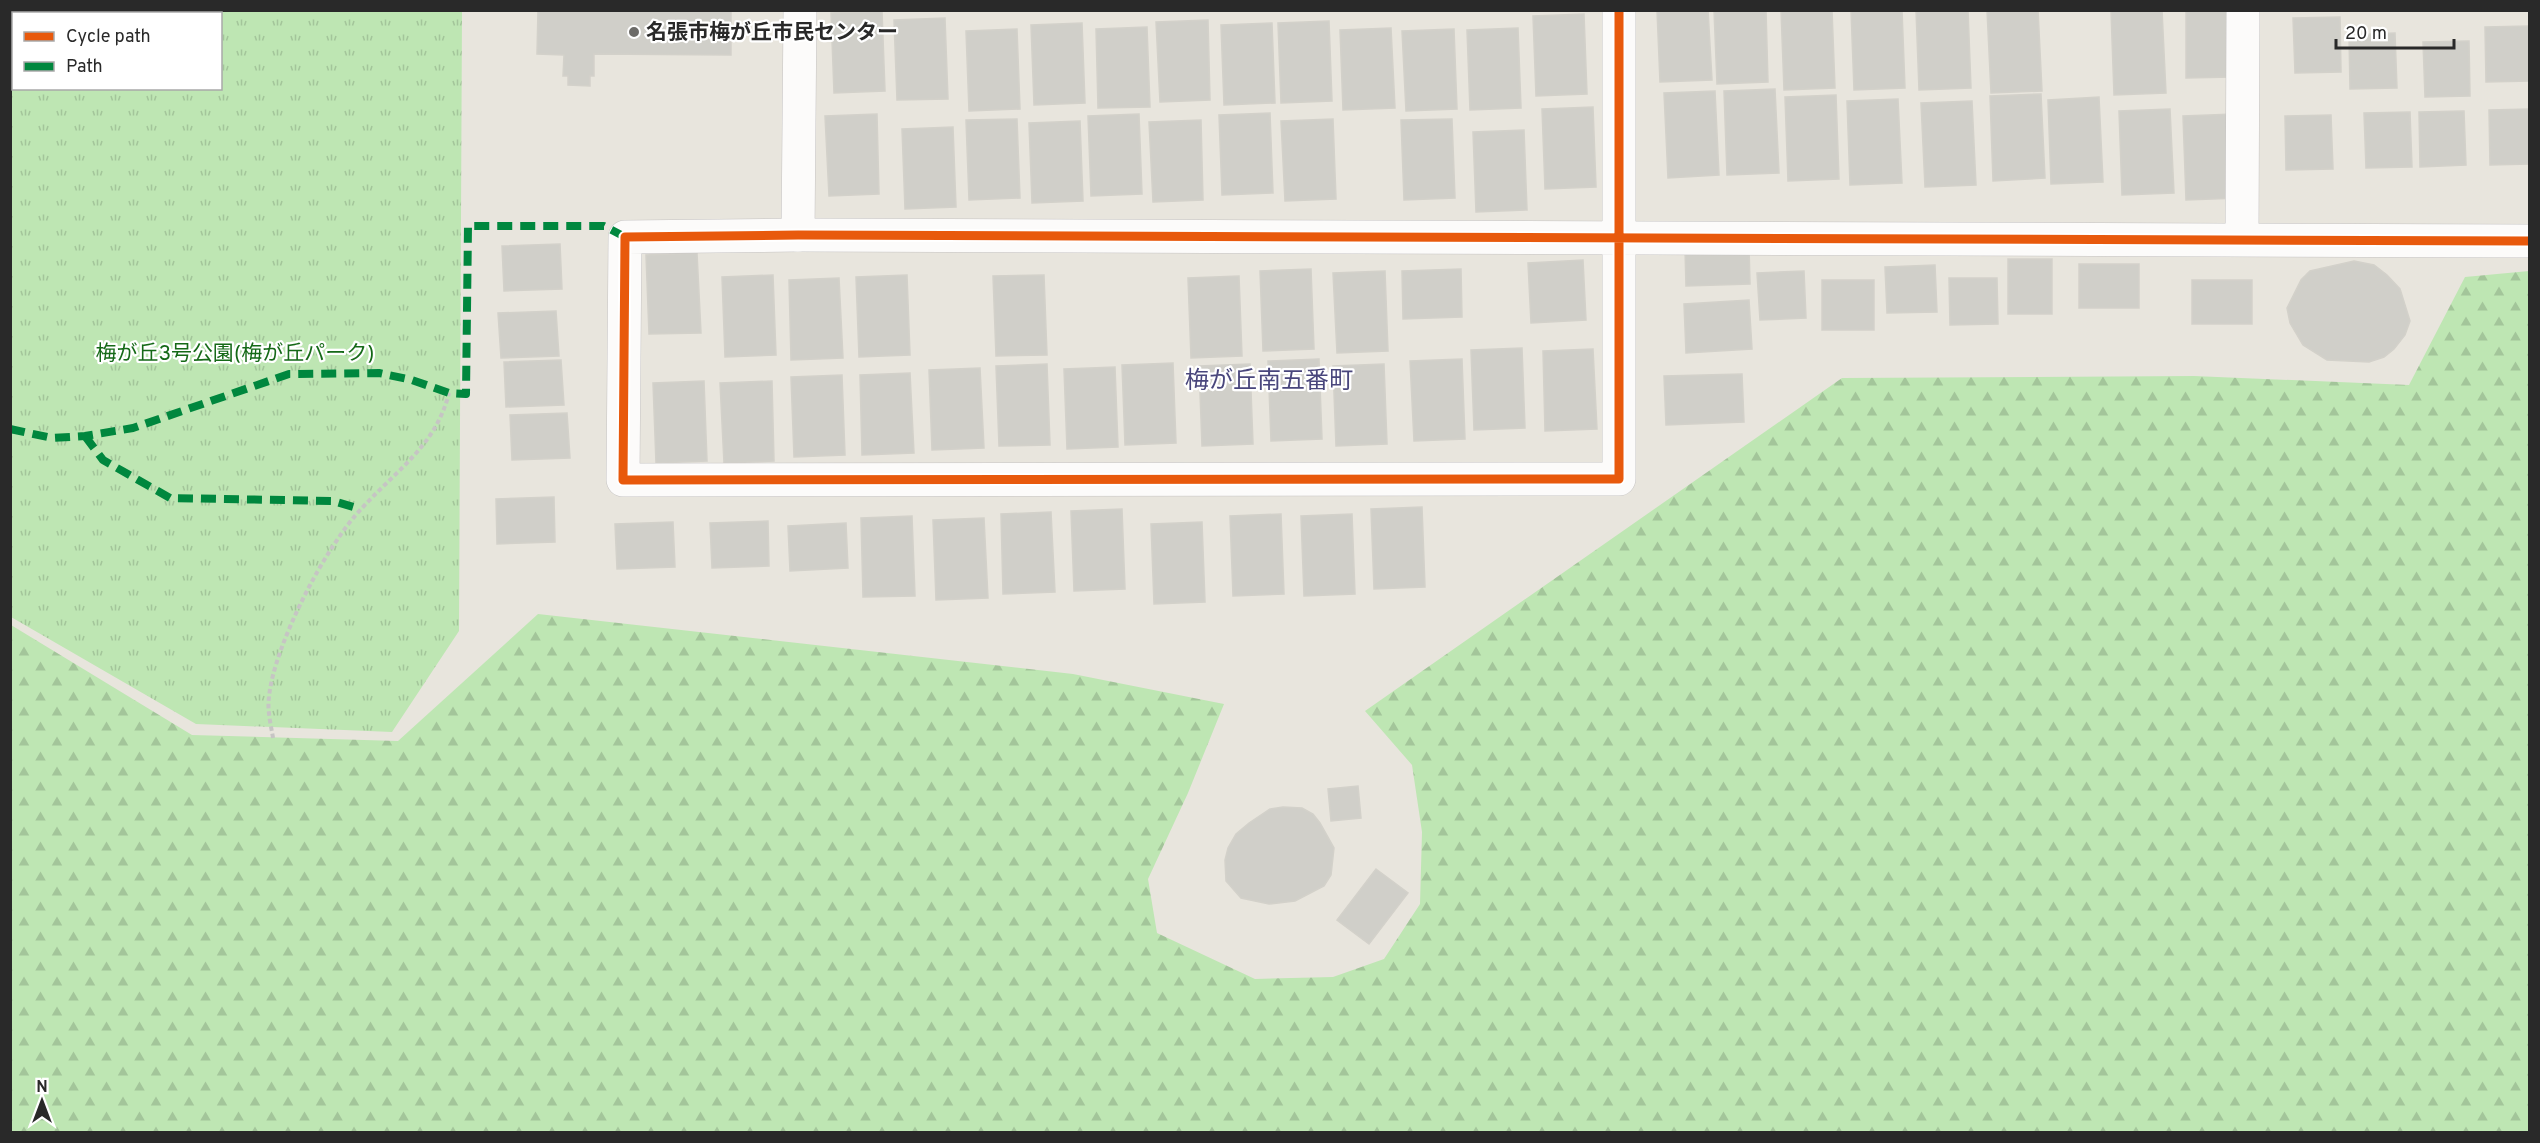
<svg xmlns="http://www.w3.org/2000/svg" width="2540" height="1143" font-family="Overpass,'Noto Sans JP',sans-serif">
  <style>
    .forest { fill: url(#forest-firs) }
    .park { fill: url(#park-tufts); fill-rule: evenodd }
    .building { fill: #d0cfc9; stroke: #d3d1ca; stroke-width: 1.5 }
    .lines { fill: none; stroke-linecap: round; stroke-linejoin: round }
    .minor-casing { stroke: #c5c3c3; stroke-width: 34 }
    .path { stroke: #c6c5c4; stroke-width: 4; stroke-dasharray: 4.5 3; stroke-linecap: butt }
    .minor { stroke: #fcfbfa; stroke-width: 33 }
    .quiet { stroke: #00873e; stroke-width: 8; stroke-dasharray: 15 8; stroke-linecap: butt }
    .cycleway-casing { stroke: #fff; stroke-width: 13 }
    .cycleway { stroke: #e8590c; stroke-width: 9 }
    .poi-dot { fill: #6c6b68; stroke: #fff; stroke-width: 2 }
    .labels { text-anchor: middle; stroke-width: 4.5; stroke-linejoin: round; paint-order: stroke }
    .poi-label { font-size: 21px; font-weight: bold; fill: #292929; stroke: #fff; text-anchor: start }
    .park-label { font-size: 21px; fill: #156917; stroke: #fff }
    .quarter-label { font-size: 24px; fill: #49467c; stroke: #fff }
  </style>
  <defs>
    <pattern id="forest-firs" width="22" height="20" patternUnits="userSpaceOnUse" patternTransform="scale(1.5)"><rect width="22" height="20" fill="#bee6b3"/><path d="M5 1l3.5 6h-7zM16 11l3.5 6h-7z" fill="#a3c59a"/></pattern>
    <pattern id="park-tufts" width="24" height="20" patternUnits="userSpaceOnUse" patternTransform="scale(1.5)"><rect width="24" height="20" fill="#bee6b3"/><path d="M3 7l-1-3M5 7V3M7 7l1-3M15 17l-1-3M17 17v-4M19 17l1-3" fill="none" stroke="#a3c59a"/></pattern>
  </defs>
  <rect width="100%" height="100%" fill="#e8e5dd"/>
  <!-- forest -->
  <path class="forest" d="M2529,271V1132H11V625L192,735L398,741L538,614L1073,674L1224,704L1188,793L1148,879L1157,933L1255,979L1333,977L1384,959L1420,904L1422,832L1412,765L1365,711L1842,378L2194,376L2409,385L2465,277Z"/>
  <!-- park -->
  <path class="park" d="M11,10L462,11L459,631L392,732L196,724L11,617ZM14,14H220V88H14Z"/>
  <!-- building -->
  <g class="building">
    <path d="M538,10H731V55L594,54V76H590V86L568,85V76H563L564,55L537,54Z"/>
    <path d="M1657,10H1708L1712,80L1660,82Z"/>
    <path d="M1714,10H1766L1768,82L1717,84Z"/>
    <path d="M1781,10H1832L1835,88L1784,90Z"/>
    <path d="M1851,10H1902L1905,88L1854,90Z"/>
    <path d="M1916,10H1968L1971,88L1919,90Z"/>
    <path d="M1987,10H2038L2042,91L1991,93Z"/>
    <path d="M2162,10L2166,93L2114,95L2111,11Z"/>
    <path d="M2186,10H2232V77L2186,78Z"/>
    <path d="M882,11L885,91L834,93L831,13Z"/>
    <path d="M1584,14L1587,94L1536,96L1533,16Z"/>
    <path d="M2340,17L2341,72L2295,73L2293,18Z"/>
    <path d="M945,18L948,99L897,100L894,20Z"/>
    <path d="M1208,20L1210,100L1160,102L1156,22Z"/>
    <path d="M1329,21L1332,101L1281,103L1278,23Z"/>
    <path d="M1082,23L1085,103L1034,105L1031,25Z"/>
    <path d="M1272,23L1275,103L1224,105L1221,25Z"/>
    <path d="M2530,26V81L2486,82L2485,27Z"/>
    <path d="M1147,27L1150,107L1098,108L1096,29Z"/>
    <path d="M1391,28L1395,108L1343,110L1340,30Z"/>
    <path d="M1518,28L1521,108L1470,110L1467,30Z"/>
    <path d="M1017,29L1020,109L969,111L966,31Z"/>
    <path d="M1454,29L1457,109L1406,111L1402,31Z"/>
    <path d="M2395,33L2397,88L2350,89L2349,35Z"/>
    <path d="M2469,41L2470,96L2425,97L2423,42Z"/>
    <path d="M1775,89L1779,173L1727,175L1724,91Z"/>
    <path d="M1715,91L1719,175L1668,178L1664,93Z"/>
    <path d="M2041,94L2045,178L1993,181L1990,96Z"/>
    <path d="M1836,95L1839,179L1788,181L1785,97Z"/>
    <path d="M2099,97L2103,182L2051,184L2048,100Z"/>
    <path d="M1898,99L1902,183L1850,185L1847,101Z"/>
    <path d="M1972,101L1976,185L1925,187L1921,103Z"/>
    <path d="M1593,107L1596,187L1545,189L1542,109Z"/>
    <path d="M2170,109L2174,193L2122,195L2119,111Z"/>
    <path d="M2530,109V164L2490,165L2489,110Z"/>
    <path d="M2464,111L2466,165L2420,167L2419,112Z"/>
    <path d="M2410,112L2412,167L2366,168L2364,113Z"/>
    <path d="M1270,113L1273,193L1222,195L1219,115Z"/>
    <path d="M877,114L879,194L829,196L825,116Z"/>
    <path d="M1139,114L1142,194L1091,196L1088,116Z"/>
    <path d="M2234,114L2238,198L2186,200L2183,116Z"/>
    <path d="M2331,115L2333,169L2286,170L2285,116Z"/>
    <path d="M1017,119L1020,198L969,200L966,120Z"/>
    <path d="M1333,119L1336,199L1285,201L1281,121Z"/>
    <path d="M1452,119L1455,198L1404,200L1401,120Z"/>
    <path d="M1201,120L1203,200L1153,202L1149,122Z"/>
    <path d="M1080,121L1083,201L1032,203L1029,123Z"/>
    <path d="M953,127L956,207L905,209L902,129Z"/>
    <path d="M1524,130L1527,210L1476,212L1473,132Z"/>
    <path d="M560,244L562,289L504,291L502,246Z"/>
    <path d="M1749,247L1750,284L1686,286L1685,249Z"/>
    <path d="M697,253L701,333L649,334L646,255Z"/>
    <rect x="2008" y="259" width="44" height="55"/>
    <path d="M1583,260L1586,320L1531,323L1528,263Z"/>
    <path d="M2354,261L2374,265L2387,275L2400,289L2410,321L2405,335L2394,349L2384,357L2369,362L2327,360L2303,345L2290,323L2287,308L2301,280L2310,271Z"/>
    <rect x="2079" y="264" width="60" height="44"/>
    <path d="M1935,265L1937,312L1887,313L1885,267Z"/>
    <path d="M1311,269L1314,349L1263,351L1260,271Z"/>
    <path d="M1461,269L1462,317L1403,319L1402,271Z"/>
    <path d="M1385,271L1388,351L1337,353L1333,273Z"/>
    <path d="M1804,271L1806,318L1760,320L1757,273Z"/>
    <path d="M773,275L776,355L725,357L722,277Z"/>
    <path d="M907,275L910,355L859,357L856,277Z"/>
    <path d="M1044,275L1047,355L996,356L993,276Z"/>
    <path d="M1239,276L1242,356L1191,358L1188,278Z"/>
    <path d="M839,278L843,358L791,360L789,280Z"/>
    <path d="M1949,278H1997L1998,324L1950,325Z"/>
    <rect x="1822" y="280" width="52" height="50"/>
    <rect x="2192" y="280" width="60" height="44"/>
    <path d="M1749,300L1752,349L1686,353L1684,304Z"/>
    <path d="M556,311L559,356L501,358L498,313Z"/>
    <path d="M1522,348L1525,428L1474,430L1471,350Z"/>
    <path d="M1593,349L1597,429L1545,431L1543,351Z"/>
    <path d="M1319,359L1322,439L1271,441L1268,361Z"/>
    <path d="M1462,359L1465,439L1414,441L1410,361Z"/>
    <path d="M561,360L564,405L506,407L504,362Z"/>
    <path d="M1173,363L1176,443L1125,445L1122,365Z"/>
    <path d="M1047,364L1050,445L999,446L996,366Z"/>
    <path d="M1250,364L1253,444L1202,446L1199,366Z"/>
    <path d="M1384,364L1387,444L1336,446L1333,366Z"/>
    <path d="M1115,367L1118,447L1067,449L1064,369Z"/>
    <path d="M980,368L984,448L932,450L929,370Z"/>
    <path d="M910,373L914,453L862,455L860,375Z"/>
    <path d="M1742,374L1744,422L1666,425L1664,376Z"/>
    <path d="M842,375L845,455L794,457L791,377Z"/>
    <path d="M704,381L707,461L656,463L653,383Z"/>
    <path d="M772,381L774,461L724,463L720,383Z"/>
    <path d="M567,413L570,458L512,460L510,415Z"/>
    <path d="M554,497L555,542L497,544L496,499Z"/>
    <path d="M1422,507L1425,587L1374,589L1371,509Z"/>
    <path d="M1122,509L1125,589L1074,591L1071,511Z"/>
    <path d="M1051,512L1055,592L1003,594L1001,514Z"/>
    <path d="M1281,514L1284,594L1233,596L1230,516Z"/>
    <path d="M1352,514L1355,594L1304,596L1301,516Z"/>
    <path d="M912,516L915,596L863,597L861,518Z"/>
    <path d="M984,518L988,598L936,600L933,520Z"/>
    <path d="M768,521L769,566L712,568L710,523Z"/>
    <path d="M673,522L675,567L617,569L615,524Z"/>
    <path d="M1202,522L1205,602L1154,604L1151,524Z"/>
    <path d="M846,523L848,568L790,571L788,526Z"/>
    <path d="M1358,786L1361,818L1331,821L1328,789Z"/>
    <path d="M1283,807L1302,808L1313,814L1320,823L1334,848L1331,875L1324,886L1295,901L1269,904L1241,898L1226,881L1225,860L1228,848L1236,834L1249,823L1270,809Z"/>
    <path d="M1376,869L1408,893L1369,944L1337,920Z"/>
  </g>
  <g class="lines">
    <!-- minor casing -->
    <g class="minor-casing">
      <g id="minor">
        <path d="M1619,10V479L623,480L625,237L798,235L2530,241"/>
        <path d="M798,235L800,10"/>
        <path d="M2242,239L2243,10"/>
      </g>
    </g>
    <!-- path -->
    <path class="path" d="M273,738C271,725 267,710 269,697C274,645 326,545 363,507C398,469 436,445 449,393"/>
    <!-- minor -->
    <use href="#minor" class="minor"/>
    <!-- quiet -->
    <g class="quiet">
      <path d="M10,429L52,438L85,436L133,428L289,374L379,373L412,380L449,393L466,394L468,226H604L625,237"/>
      <path d="M85,436L103,460L170,498L333,501L360,509"/>
    </g>
    <!-- cycleway casing -->
    <g class="cycleway-casing">
      <path id="cycleway" d="M1619,10V479L623,480L625,237L798,235L2530,241"/>
    </g>
    <!-- cycleway -->
    <use href="#cycleway" class="cycleway"/>
  </g>
  <!-- markers -->
  <circle class="poi-dot" cx="634" cy="32" r="6"/>
  <g class="labels">
    <!-- poi labels -->
    <g class="poi-label">
      <text x="646" y="39">名張市梅が丘市民センター</text>
    </g>
    <!-- park labels -->
    <g class="park-label">
      <text x="235" y="360">梅が丘3号公園(梅が丘パーク)</text>
    </g>
    <!-- quarter labels -->
    <g class="quarter-label">
      <text x="1269" y="388">梅が丘南五番町</text>
    </g>
  </g>
  <!-- border -->
  <rect width="2540" height="1143" fill="none" stroke="#292929" stroke-width="24"/>
  <!-- legend -->
  <rect x="12" y="12" width="210" height="78" fill="#ffffff" stroke="#a9a9a9" stroke-width="1.5"/>
  <rect x="24" y="32" width="30" height="9" fill="#e8590c" stroke="#a9a9a9" stroke-width="1.5"/>
  <text x="66" y="42" font-size="18" fill="#292929">Cycle path</text>
  <rect x="24" y="62" width="30" height="9" fill="#00873e" stroke="#a9a9a9" stroke-width="1.5"/>
  <text x="66" y="72" font-size="18" fill="#292929">Path</text>
  <!-- north arrow -->
  <g transform="translate(42 1101)" stroke="#ffffff" stroke-width="4.5" paint-order="stroke">
  <path d="M0-4.5L10 22L0 15L-10 22Z" fill="#292929"/>
  <text y="-9" font-size="16" font-weight="bold" text-anchor="middle" fill="#292929">N</text>
  </g>
  <!-- scale -->
  <path d="M2336 39v9h118v-9" fill="none" stroke="#292929" stroke-width="3"/>
  <text x="2345" y="39" font-size="18" fill="#292929" stroke="#ffffff" stroke-width="4.5" paint-order="stroke">20 m</text>
</svg>
